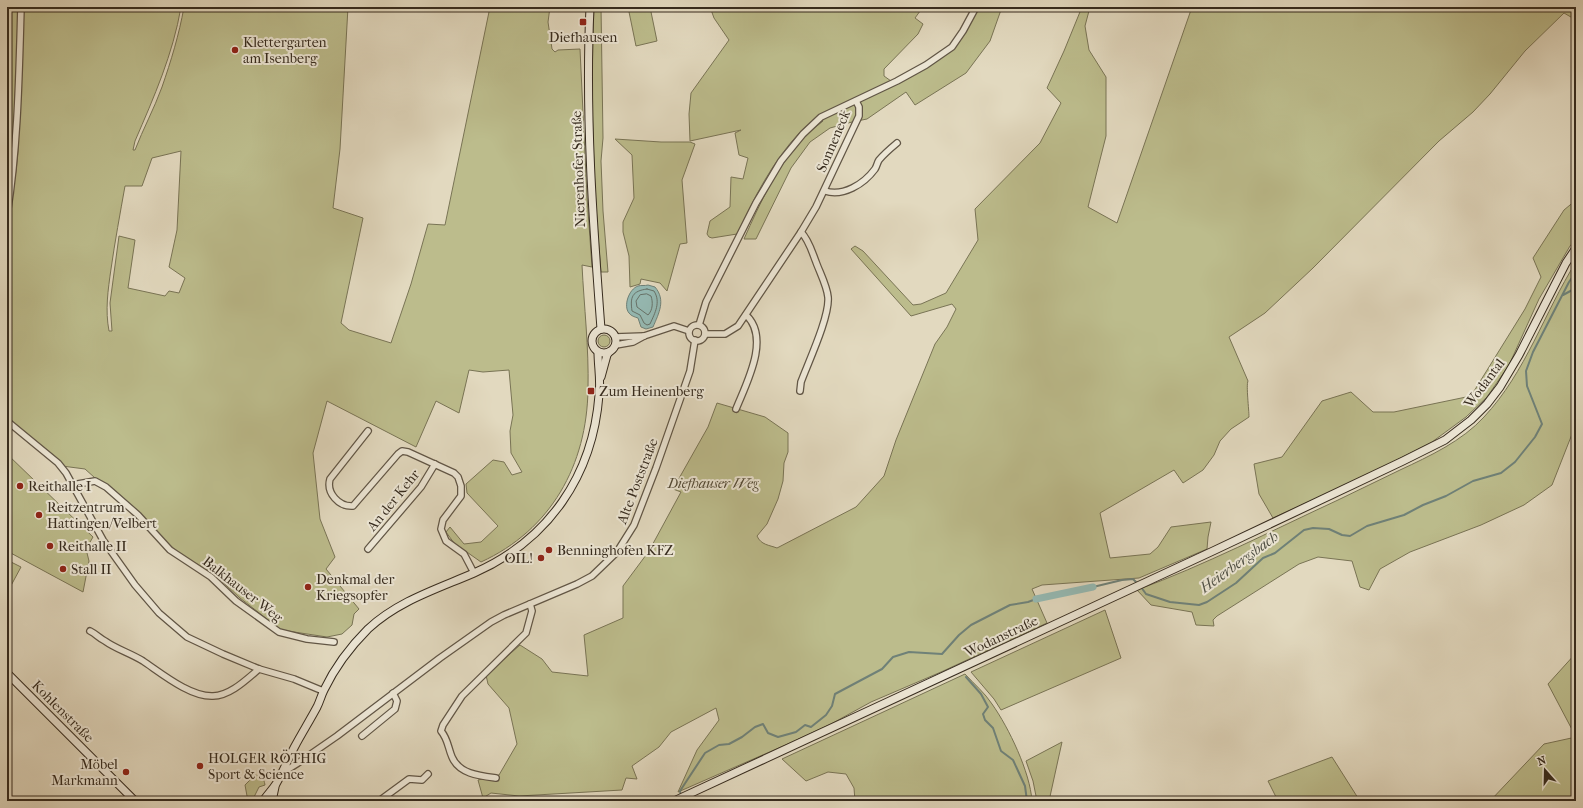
<svg xmlns="http://www.w3.org/2000/svg" width="1583" height="808" font-family="'IM FELL French Canon',serif">
  <style>
    .green { fill: #bcbc8c; stroke: #797455; fill-rule: evenodd }
    .water { fill: #95bab4; stroke: #6f8178 }
    .lines { fill: none; stroke-linecap: round; stroke-linejoin: round }
    .shore { stroke: #667269; stroke-width: 1 }
    .stream { stroke: #6f8178; stroke-width: 2 }
    .canal { stroke: #95bab4; stroke-width: 7 }
    .minor-casing { stroke: #615646; stroke-width: 8 }
    .secondary-casing { stroke: #362b1e; stroke-width: 9 }
    .minor { stroke: #ece6d5; stroke-width: 5.5 }
    .secondary { stroke: #ece6d5; stroke-width: 7 }
    .poi-dot { fill: #8f2418; stroke: #ece6d5; stroke-width: 1.5 }
    .labels { text-anchor: middle; stroke-width: 4; stroke-linejoin: round; paint-order: stroke }
    .poi-label { font-size: 14px; fill: #362b1e; stroke: #ece6d5; text-anchor: start }
    .street-label { font-size: 14px; fill: #362b1e; stroke: #ece6d5 }
    .park-label { font-size: 14px; font-style: italic; fill: #514834; stroke: #ece6d5 }
    .water-label { font-size: 15px; font-style: italic; fill: #4e4f44; stroke: #ece6d5 }
  </style>
  <rect width="100%" height="100%" fill="#e2d9bf"/>
  <filter id="stains"><feTurbulence type="fractalNoise" baseFrequency=".005" numOctaves="4"/><feColorMatrix values="0 0 0 0 .2 0 0 0 0 .09 0 0 0 0 .02 0 0 0 .5 -.17"/></filter>
  <radialGradient id="worn" r=".72"><stop offset=".6" stop-color="#630" stop-opacity="0"/><stop offset="1" stop-color="#630" stop-opacity=".3"/></radialGradient>
  <!-- green -->
  <g class="green">
    <path d="M7,7H19L12,170L7,198Z"/>
    <path d="M23,7H181C173,54 154,97 135,141L133,150H135C143,129 154,109 162,87C171,61 179,35 184,7H348L340,149L333,208L363,218L341,323L349,330L391,343L411,284L428,224L445,225L490,7H550L548,22L552,49L555,52L558,50L580,49L587,197L592,267L582,265C584,306 589,348 588,389C587,465 551,530 481,562L454,543L446,532L450,527L464,544L481,542L498,526L467,493L466,484L493,460L504,462L512,475L522,472L511,453L510,431L513,415L509,370L483,372L469,370L459,413L436,401L416,447L327,401L313,453L320,519L335,557L326,569L359,609L354,614L352,625L342,634L327,637L281,630L240,598L213,573L181,555L85,469L62,466L38,443L7,418V225L16,171L18,151V131L21,86ZM181,151L177,230L169,267L185,278L179,293L169,291L165,296L128,288L135,240L119,236L110,303L112,331H109C105,310 108,290 111,269C115,241 120,214 125,186H142L152,158Z"/>
    <path d="M594,7H601L603,138L601,161L603,211L608,272H601C593,184 590,96 594,7Z"/>
    <path d="M628,7H650L657,41L636,46Z"/>
    <path d="M710,7H923L915,18L923,24L918,34L884,69V76L891,81L953,49L965,33L978,7H1002L990,41L966,73L915,105L906,92L867,119L852,122L830,128L810,142L791,168L756,239H744C760,203 777,166 804,137C810,131 817,126 823,121L819,117C813,122 805,126 800,132C772,162 754,198 737,234L712,238L709,237L707,234L710,221L730,207L731,177L743,179L748,158L739,155L735,133L741,130L690,141L689,114L691,93L729,40L714,18Z"/>
    <path d="M1082,7H1090L1085,26L1089,50L1106,77V136L1088,207L1117,223L1192,7H1576V20L1564,13L1525,51L1490,94L1473,112L1439,141L1313,268L1265,313L1229,337L1248,381C1246,385 1249,410 1249,417L1231,429L1220,441L1214,455L1203,470L1183,483L1174,470L1100,513L1110,558L1150,554L1158,547L1171,527L1211,522L1208,537L1207,549L1139,578L1042,585L1032,589L1047,623L941,672L871,702L831,724L790,743L678,792L697,750L719,720L716,708L671,732L659,747L632,766L637,779L626,778L622,790L519,796L491,793L483,798L478,780L499,775L517,744L509,708L488,684L486,675L520,645L542,659L552,672L588,676L584,635L623,618V586L649,551L681,492L673,489L708,427L717,403L765,417L788,433V452L784,463L783,481L778,499L767,524L757,536C761,545 769,545 777,548L856,507L884,476L896,440L935,344L947,327L956,309L952,304L911,316L851,249L855,246L863,251L913,305L921,304L946,293L978,240L975,209L1040,143L1061,103L1047,88L1064,51Z"/>
    <path d="M615,139L661,142H690L695,144L682,180L687,243L680,244L667,291L660,283L641,279L640,284L630,287L629,256L623,232V222L634,198L632,155Z"/>
    <path d="M1576,200V239L1570,246L1539,299L1509,365L1487,397L1466,417L1432,442L1355,481L1273,518L1259,494L1254,464L1282,457L1322,401L1351,392L1373,412H1394L1471,396L1525,309L1541,277L1533,258L1564,210Z"/>
    <path d="M1576,262V424L1552,485L1524,505L1481,525L1410,552L1380,569L1369,590L1360,587L1352,561L1318,557L1299,564L1217,616L1213,620L1214,626L1196,625L1192,612L1151,605L1137,590C1205,565 1271,531 1338,500C1359,490 1379,480 1400,470C1430,456 1462,441 1484,417C1526,372 1544,313 1576,262Z"/>
    <circle cx="604" cy="341" r="6"/>
    <path d="M7,454L93,537L86,549L89,561L83,592L7,551Z"/>
    <path d="M7,560L21,567L7,593Z"/>
    <path d="M1105,610L1121,658L1001,710L994,699L971,672Z"/>
    <path d="M1576,653V801H1490L1544,744L1576,737L1548,684Z"/>
    <path d="M965,674C974,684 985,693 992,704C1009,728 1030,772 1032,801H855L854,788L846,774L828,772L806,781L782,759Z"/>
    <path d="M1062,742L1049,801H1037L1033,781L1026,761Z"/>
    <path d="M1332,757L1358,798L1349,801H1278L1268,781Z"/>
    <path d="M255,775C261,776 264,778 265,785L259,787L252,801H242L247,796L245,785Z"/>
  </g>
  <!-- water -->
  <path class="water" d="M648,285L655,287C666,300 659,313 653,327L646,329L641,327L638,318C635,317 631,316 629,313C623,306 629,289 638,286C641,285 645,286 648,285Z"/>
  <g class="lines">
    <!-- shore -->
    <g class="shore">
      <path d="M647,289L654,291C661,302 655,313 650,324L647,325L644,323L640,315L632,311C630,297 632,291 647,289Z"/>
      <path d="M647,294L651,296C653,302 653,310 648,315L637,307L636,301L640,295Z"/>
    </g>
    <!-- stream -->
    <g class="stream">
      <path d="M1563,295L1576,288"/>
      <path d="M1093,587L1122,580L1133,579L1138,584"/>
      <path d="M1141,587L1146,594L1170,602L1199,605L1207,602L1236,583L1263,558L1275,553L1304,530L1313,528L1329,529L1342,535L1350,536L1367,526L1404,515L1423,505L1446,496L1473,481L1501,473L1515,462L1535,437L1542,424L1527,386L1526,371L1533,352L1569,282L1576,272"/>
      <path d="M966,677L981,694L988,707L983,714L985,720L993,728L1001,751L1013,760L1025,786L1027,801"/>
      <path d="M681,796L680,791L705,753L719,745L729,744L742,737L755,727L763,724L768,733L778,737L796,732L805,725L811,727L826,715L832,706L835,694L882,669L893,657L909,652L942,654L959,635L971,625L1010,605L1028,602L1036,599"/>
    </g>
    <!-- canal -->
    <path class="canal" d="M1036,599L1093,587"/>
    <!-- minor casing -->
    <g class="minor-casing">
      <g id="minor">
        <path d="M825,191C843,197 864,184 875,169C877,166 877,163 879,160C884,154 891,148 897,143"/>
        <path d="M7,215C18,146 19,76 21,7"/>
        <path d="M699,325L706,302L756,203L781,161L803,134L821,117L897,81L926,65L952,47L963,31L976,7"/>
        <circle cx="697" cy="333" r="8"/>
        <path d="M705,334H725L738,326L801,232L816,207L859,116V107L856,101"/>
        <path d="M615,337L644,336"/>
        <path d="M616,345L633,342L644,336L674,326L689,331"/>
        <path d="M800,391L801,382C808,363 830,316 828,297C827,286 820,273 816,262C812,252 809,240 801,232"/>
        <path d="M736,409C746,384 771,338 746,315"/>
        <path d="M7,421L58,463L66,473L103,540L135,585L159,613L187,637L223,654L259,669L294,679L323,691"/>
        <path d="M368,431L330,479C326,493 339,507 353,506L398,454L402,451L408,452L454,473L458,477L461,486V496L443,520L441,529L446,541L464,554L474,573"/>
        <path d="M72,485L95,481L106,487L138,515L170,550L211,577L236,601L279,632L307,639L334,642"/>
        <path d="M368,549L421,487L435,464"/>
        <path d="M90,631C96,634 99,638 105,641C116,649 130,653 143,661C161,673 190,697 213,696C230,696 247,679 259,669"/>
        <path d="M362,736L395,709L397,701L393,693"/>
        <path d="M282,773L298,763L337,736L440,658L491,622L504,615L577,584L592,576L617,552L634,525L656,468L690,371L695,340"/>
        <path d="M496,778C480,776 459,774 452,757C448,748 448,739 441,731L443,725L462,696L526,633L532,611L530,604"/>
        <path d="M379,801L409,779L422,780L428,774"/>
      </g>
    </g>
    <!-- secondary casing -->
    <g class="secondary-casing">
      <g id="secondary">
        <path d="M590,7C585,115 593,222 601,329"/>
        <circle cx="604" cy="341" r="12"/>
        <path d="M601,377L607,355L609,352"/>
        <path d="M7,673L135,801"/>
        <path d="M263,801C267,795 272,790 276,784C283,772 288,759 295,746C302,733 310,720 317,707C320,701 321,696 324,690C335,667 350,647 368,629C398,601 437,589 474,573C549,540 593,475 599,395C601,380 598,367 598,352"/>
        <path d="M272,801L275,787"/>
        <path d="M674,801L1213,551L1403,461L1445,440L1471,420L1487,404L1500,387L1519,355L1566,263L1576,248"/>
      </g>
    </g>
    <!-- minor -->
    <use href="#minor" class="minor"/>
    <!-- secondary -->
    <use href="#secondary" class="secondary"/>
  </g>
  <!-- markers -->
  <g class="poi-dot">
    <rect x="579" y="18" width="8" height="8" rx="2"/>
    <circle cx="235" cy="50" r="4"/>
    <rect x="587" y="387" width="8" height="8" rx="2"/>
    <circle cx="20" cy="486" r="4"/>
    <circle cx="39" cy="515" r="4"/>
    <circle cx="50" cy="546" r="4"/>
    <circle cx="549" cy="550" r="4"/>
    <circle cx="541" cy="558" r="4"/>
    <circle cx="63" cy="569" r="4"/>
    <circle cx="308" cy="587" r="4"/>
    <circle cx="200" cy="766" r="4"/>
    <circle cx="126" cy="772" r="4"/>
  </g>
  <g class="labels">
    <!-- poi labels -->
    <g class="poi-label">
      <text x="583" y="42" text-anchor="middle">Diefhausen</text>
      <text x="243" y="47">Klettergarten<tspan x="243" dy="16">am Isenberg</tspan></text>
      <text x="599" y="396">Zum Heinenberg</text>
      <text x="28" y="491">Reithalle I</text>
      <text x="47" y="512">Reitzentrum<tspan x="47" dy="16">Hattingen/Velbert</tspan></text>
      <text x="58" y="551">Reithalle II</text>
      <text x="557" y="555">Benninghofen KFZ</text>
      <text x="533" y="563" text-anchor="end">OIL!</text>
      <text x="71" y="574">Stall II</text>
      <text x="316" y="584">Denkmal der<tspan x="316" dy="16">Kriegsopfer</tspan></text>
      <text x="208" y="763">HOLGER RÖTHIG<tspan x="208" dy="16">Sport &amp; Science</tspan></text>
      <text x="118" y="769" text-anchor="end">Möbel<tspan x="118" dy="16">Markmann</tspan></text>
    </g>
    <!-- street labels -->
    <g class="street-label">
      <text transform="translate(833 141) rotate(-67)" y="5">Sonneneck</text>
      <text transform="translate(578 169) rotate(-92)" y="5">Nierenhofer Straße</text>
      <text transform="translate(1484 383) rotate(-53)" y="5">Wodantal</text>
      <text transform="translate(637 481) rotate(-69)" y="5">Alte Poststraße</text>
      <text transform="translate(393 500) rotate(-51)" y="5">An der Kehr</text>
      <text transform="translate(243 589) rotate(38)" y="5">Balkhauser Weg</text>
      <text transform="translate(1001 636) rotate(-25)" y="5">Wodanstraße</text>
      <text transform="translate(63 711) rotate(45)" y="5">Kohlenstraße</text>
    </g>
    <!-- park labels -->
    <g class="park-label">
      <text x="713" y="488">Diefhauser Weg</text>
    </g>
    <!-- water labels -->
    <g class="water-label">
      <text transform="translate(1239 562) rotate(-36)" y="5">Heierbergsbach</text>
    </g>
  </g>
  <!-- margin -->
  <rect width="1583" height="808" fill="none" stroke="#e2d9bf" stroke-width="24"/>
  <rect x="8" y="8" width="1567" height="792" fill="none" stroke="#362b1e" stroke-width="2"/>
  <rect x="12" y="12" width="1559" height="784" fill="none" stroke="#362b1e"/>
  <!-- north arrow -->
  <g transform="translate(1545 770) rotate(340)" stroke="#ece6d5" stroke-width="3" paint-order="stroke">
  <path d="M0-3L7 15L0 10L-7 15Z" fill="#362b1e"/>
  <text y="-6" font-size="11" font-weight="bold" text-anchor="middle" fill="#362b1e">N</text>
  </g>
  <rect width="100%" height="100%" filter="url(#stains)"/>
  <rect width="100%" height="100%" fill="url(#worn)"/>
</svg>
